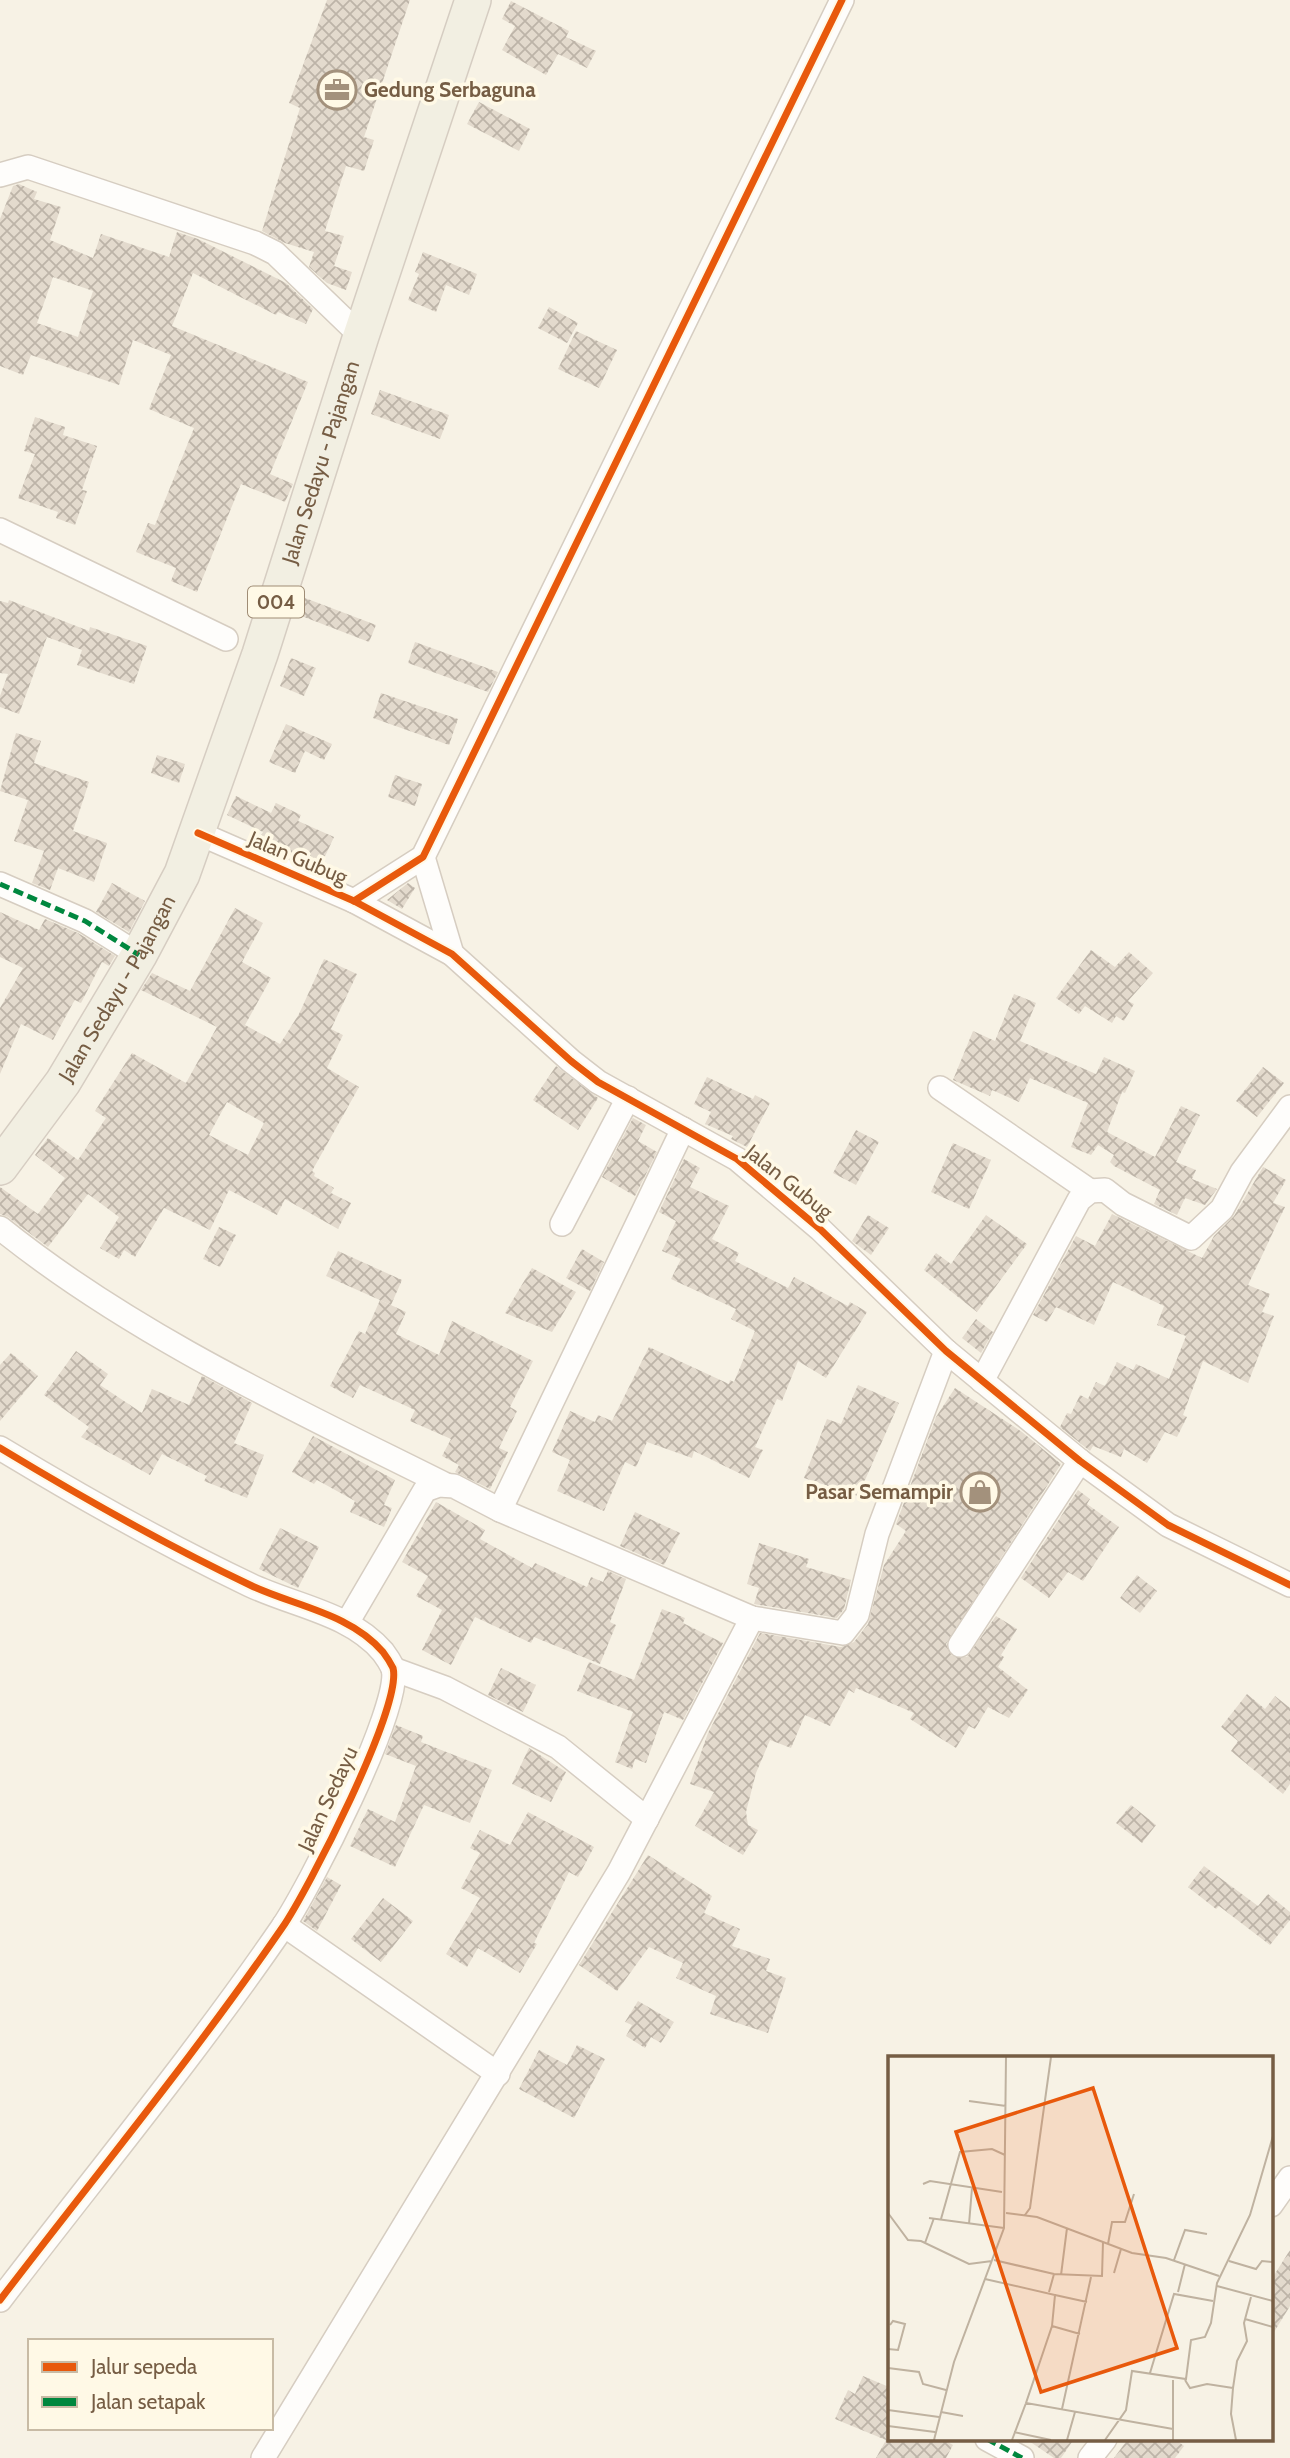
<svg xmlns="http://www.w3.org/2000/svg" width="1290" height="2458" font-family="Cabin,sans-serif">
  <style>
    .building { fill: url(#building-cross-hatch); fill-rule: evenodd }
    .lines { fill: none; stroke-linecap: round; stroke-linejoin: round }
    .minor-casing { stroke: #d6cdc1; stroke-width: 26 }
    .primary-casing { stroke: #d6cdc2; stroke-width: 38 }
    .minor { stroke: #fefdfb; stroke-width: 23 }
    .primary { stroke: #f2efe2; stroke-width: 35 }
    .quiet { stroke: #00873e; stroke-width: 5; stroke-dasharray: 10 5; stroke-linecap: butt }
    .cycleway-casing { stroke: #fff9e6; stroke-width: 11 }
    .cycleway { stroke: #e8590c; stroke-width: 7 }
    .labels { text-anchor: middle; stroke-width: 7; stroke-linejoin: round; paint-order: stroke }
    .shield { fill: #fff9e6; stroke: #9f8c75; stroke-width: 2 }
    .shield-label { font-size: 19px; font-weight: bold; fill: #765d44 }
    .poi-label { font-size: 21px; font-weight: bold; fill: #765d44; stroke: #fff9e6; text-anchor: start }
    .street-label { font-size: 21px; fill: #765d44; stroke: #fff9e6 }
    .inset-road { fill: none; stroke: #bfb2a0; stroke-width: 2 }
    .view { fill: #e8590c; fill-opacity: 0.15; stroke: #e8590c; stroke-width: 3.5 }
    .inset-edge { fill: none; stroke: #765d44; stroke-width: 3.5 }
  </style>
  <defs>
    <pattern id="building-cross-hatch" width="8" height="8" patternUnits="userSpaceOnUse" patternTransform="scale(1.75)"><rect width="8" height="8" fill="#e3dacd"/><path d="M0 0l8 8M0 8l8-8" fill="none" stroke="#bdb4a8"/></pattern>
  </defs>
  <rect width="100%" height="100%" fill="#f7f2e5"/>
  <!-- building -->
  <g class="building">
    <path d="M327,0H410L364,137L374,140L364,171L346,166L325,231L344,236L334,266L352,272L346,290L327,283L309,267L314,252L285,243L262,231L300,108L289,103Z"/>
    <path d="M511,1L569,31L566,37L596,51L587,68L558,54L546,75L502,50L515,26L502,19Z"/>
    <path d="M479,102L530,129L519,151L467,124Z"/>
    <path d="M19,184L37,192L34,199L61,207L50,240L93,258L101,234L169,257L177,232L198,239L286,283L313,309L306,324L278,312L276,315L193,273L172,326L308,382L270,474L293,484L285,502L241,484L197,592L171,581L176,568L136,552L148,523L155,525L194,428L149,409L171,355L133,340L119,385L31,355L23,375L0,366V219L13,186ZM53,277L93,291L78,337L37,323Z"/>
    <path d="M423,252L477,274L469,295L446,285L436,312L408,300L419,274L415,272Z"/>
    <path d="M549,307L578,323L567,343L538,328Z"/>
    <path d="M576,331L617,350L599,388L558,369Z"/>
    <path d="M380,390L449,415L440,439L371,414Z"/>
    <path d="M35,417L65,427L63,435L97,446L82,490L87,491L75,525L56,518L58,512L18,498L35,454L24,451Z"/>
    <path d="M305,598L376,625L369,642L299,615Z"/>
    <path d="M9,600L89,631L90,627L147,646L134,684L77,665L82,650L47,637L19,714L0,707V696L8,674L0,673V601L8,603Z"/>
    <path d="M415,642L498,672L488,692L408,663Z"/>
    <path d="M291,658L316,668L304,696L280,686Z"/>
    <path d="M381,693L458,719L449,745L373,718Z"/>
    <path d="M286,724L332,744L324,760L305,751L295,773L269,762Z"/>
    <path d="M16,733L41,741L34,763L89,782L73,831L107,843L94,882L58,868L50,890L32,883L44,851L14,841L28,800L0,791Z"/>
    <path d="M157,755L185,764L179,783L151,773Z"/>
    <path d="M395,775L422,784L415,806L388,797Z"/>
    <path d="M236,796L271,813L276,803L301,815L298,821L334,837L321,865L286,854L259,839L263,832L227,815Z"/>
    <path d="M112,883L145,901L129,932L96,912Z"/>
    <path d="M408,883L415,888L402,909L387,900Z"/>
    <path d="M235,908L263,923L242,962L271,978L245,1025L280,1044L299,1014L324,959L357,974L331,1029L343,1035L327,1068L359,1087L312,1171L315,1173L314,1176L334,1188L331,1193L351,1203L338,1229L285,1199L277,1215L229,1190L210,1230L164,1208L135,1257L124,1250L119,1259L100,1248L119,1217L88,1194L48,1247L8,1217L0,1214V1187L38,1214L65,1178L35,1155L48,1138L78,1160L106,1118L95,1111L132,1053L186,1083L217,1027L141,990L152,973L190,991ZM227,1102L264,1123L248,1155L209,1135Z"/>
    <path d="M0,912L39,930L45,919L78,933L115,956L109,966L102,962L81,1003L75,1000L73,1003L53,1040L21,1024L0,1074V1008L23,968L0,957Z"/>
    <path d="M1091,950L1115,967L1129,952L1153,973L1128,1001L1134,1004L1124,1021L1116,1016L1112,1023L1085,1006L1079,1014L1056,998Z"/>
    <path d="M1014,994L1036,1003L1020,1041L1096,1074L1104,1057L1135,1071L1125,1093L1122,1092L1107,1132L1155,1157L1181,1106L1200,1115L1176,1162L1196,1170L1192,1179L1217,1189L1205,1205L1185,1198L1177,1215L1154,1204L1160,1190L1114,1166L1110,1162L1114,1155L1098,1145L1091,1155L1071,1147L1088,1103L1030,1078L1019,1102L992,1090L990,1096L953,1080L973,1031L995,1041Z"/>
    <path d="M556,1066L598,1098L578,1130L533,1100Z"/>
    <path d="M1263,1067L1284,1083L1257,1117L1236,1101Z"/>
    <path d="M707,1077L753,1099L755,1095L770,1103L747,1147L731,1139L733,1136L705,1124L711,1112L694,1104Z"/>
    <path d="M633,1118L646,1125L638,1141L657,1152L635,1196L602,1177Z"/>
    <path d="M856,1130L879,1142L856,1185L833,1173Z"/>
    <path d="M953,1143L991,1160L969,1209L931,1192Z"/>
    <path d="M684,1159L700,1168L690,1187L729,1206L712,1239L739,1253L735,1261L788,1288L794,1277L848,1306L850,1302L867,1312L826,1378L798,1361L782,1401L777,1399L755,1447L763,1450L749,1478L694,1451L692,1458L647,1442L636,1467L625,1462L604,1511L557,1491L570,1460L552,1452L570,1411L595,1422L598,1415L612,1421L649,1347L729,1384L730,1380L734,1382L755,1331L731,1319L736,1309L671,1279L681,1259L662,1251L676,1221L659,1212Z"/>
    <path d="M1263,1167L1286,1180L1273,1203L1285,1207L1248,1285L1270,1294L1262,1312L1274,1316L1248,1383L1203,1361L1183,1415L1187,1417L1177,1437L1165,1432L1147,1463L1124,1449L1121,1457L1093,1446L1090,1451L1060,1427L1067,1413L1071,1414L1080,1395L1088,1399L1096,1382L1105,1386L1117,1362L1133,1370L1136,1364L1169,1379L1186,1336L1157,1325L1164,1306L1113,1282L1094,1325L1056,1307L1047,1322L1033,1315L1076,1236L1095,1246L1112,1214L1202,1258L1214,1236L1234,1216Z"/>
    <path d="M868,1215L889,1228L871,1255L852,1241Z"/>
    <path d="M986,1215L1027,1244L977,1312L924,1270L936,1253L951,1264Z"/>
    <path d="M219,1227L236,1235L220,1267L203,1259Z"/>
    <path d="M582,1249L604,1262L590,1291L566,1278Z"/>
    <path d="M338,1251L402,1280L391,1305L326,1276Z"/>
    <path d="M532,1268L576,1292L552,1332L505,1313Z"/>
    <path d="M380,1300L406,1312L396,1334L439,1355L452,1321L533,1361L510,1407L517,1411L499,1448L508,1452L490,1489L455,1472L459,1465L442,1456L451,1439L410,1421L415,1410L360,1385L353,1398L330,1386L359,1331L365,1334Z"/>
    <path d="M976,1319L993,1332L981,1353L962,1338Z"/>
    <path d="M76,1351L108,1374L100,1385L142,1413L152,1389L189,1405L202,1376L252,1403L234,1443L264,1455L247,1498L204,1481L207,1476L162,1454L150,1475L81,1437L89,1427L44,1395Z"/>
    <path d="M11,1353L38,1376L0,1421V1365Z"/>
    <path d="M858,1385L899,1403L858,1496L804,1478L827,1419L841,1424Z"/>
    <path d="M955,1388L1022,1432L1061,1464L946,1644L952,1656L967,1657L996,1616L1017,1629L1001,1655L1004,1657L998,1667L1028,1690L1009,1718L988,1707L975,1729L969,1726L956,1748L910,1719L914,1713L856,1688L854,1693L849,1690L830,1726L805,1715L791,1748L770,1740L756,1773L746,1812L748,1825L758,1830L743,1855L695,1826L714,1792L690,1784L708,1733L760,1633L841,1647L854,1642L868,1624L884,1565L906,1531L896,1524L936,1417Z"/>
    <path d="M313,1436L395,1480L384,1505L392,1508L384,1527L350,1512L355,1501L317,1480L314,1484L292,1472Z"/>
    <path d="M1078,1490L1090,1499L1087,1504L1119,1527L1083,1581L1068,1572L1049,1598L1021,1578Z"/>
    <path d="M436,1502L485,1530L480,1539L532,1568L535,1563L587,1587L591,1577L603,1582L608,1571L626,1579L610,1622L616,1625L600,1664L534,1637L531,1643L475,1617L451,1665L422,1650L442,1610L416,1596L428,1576L402,1562Z"/>
    <path d="M635,1512L680,1533L664,1565L620,1546Z"/>
    <path d="M280,1528L319,1547L298,1588L259,1569Z"/>
    <path d="M759,1543L809,1559L806,1567L851,1580L844,1609L837,1618L754,1604L759,1588L747,1584Z"/>
    <path d="M1137,1575L1157,1591L1140,1613L1120,1598Z"/>
    <path d="M662,1609L685,1618L683,1623L723,1643L683,1720L664,1712L646,1763L635,1759L632,1769L615,1762L633,1712L577,1691L589,1662L634,1680Z"/>
    <path d="M501,1668L536,1685L523,1712L488,1695Z"/>
    <path d="M1247,1694L1265,1709L1275,1696L1290,1708V1784L1283,1794L1231,1751L1238,1741L1221,1727Z"/>
    <path d="M396,1725L423,1736L421,1742L492,1770L470,1823L424,1805L395,1867L350,1846L368,1809L395,1822L416,1766L385,1754Z"/>
    <path d="M529,1748L566,1772L551,1802L512,1784Z"/>
    <path d="M1131,1805L1156,1825L1142,1843L1116,1823Z"/>
    <path d="M528,1812L594,1847L578,1877L569,1872L534,1943L537,1944L520,1973L478,1948L467,1967L446,1954L480,1898L461,1888L480,1853L470,1848L480,1830L510,1845Z"/>
    <path d="M648,1855L712,1896L704,1913L740,1929L732,1946L770,1959L766,1971L786,1978L768,2033L710,2014L716,1996L676,1978L683,1963L649,1947L617,1991L579,1965Z"/>
    <path d="M1204,1866L1258,1906L1268,1894L1290,1912V1920L1270,1945L1219,1906L1216,1909L1188,1887Z"/>
    <path d="M327,1877L341,1885L317,1931L303,1921Z"/>
    <path d="M383,1898L413,1921L381,1962L351,1939Z"/>
    <path d="M638,2001L674,2022L661,2043L651,2037L645,2048L626,2036L632,2025L625,2022Z"/>
    <path d="M577,2045L605,2059L574,2118L519,2089L539,2050L567,2065Z"/>
    <path d="M1290,2250V2306L1271,2337V2280Z"/>
    <path d="M863,2376L889,2387V2439H943L953,2445L946,2458H876L886,2440L835,2419L848,2390L855,2394Z"/>
    <path d="M1026,2439H1074L1061,2458H1054Z"/>
    <path d="M1128,2439H1175L1184,2446L1175,2458H1114Z"/>
  </g>
  <g class="lines">
    <!-- minor casing -->
    <g class="minor-casing">
      <g id="minor">
        <path d="M0,175L28,167L255,243L275,253L361,336"/>
        <path d="M0,530L226,639"/>
        <path d="M198,833L354,901L452,954L571,1061L598,1082L737,1159L820,1229L946,1351L1080,1461L1168,1525L1290,1585"/>
        <path d="M423,857L452,954"/>
        <path d="M0,884L85,921L139,955"/>
        <path d="M354,901L423,857L842,0"/>
        <path d="M940,1088L1090,1191"/>
        <path d="M562,1224L628,1098"/>
        <path d="M0,1228C133,1335 294,1409 446,1485"/>
        <path d="M982,1381L1079,1200L1090,1191L1105,1190L1123,1204L1191,1238L1222,1209L1242,1172L1290,1107"/>
        <path d="M0,1448C81,1497 164,1544 250,1585C294,1606 350,1613 383,1652C386,1656 391,1664 393,1668C403,1706 307,1892 282,1928C194,2056 94,2177 0,2300"/>
        <path d="M500,1510L683,1129"/>
        <path d="M347,1623L425,1490L439,1485L454,1486L500,1510L752,1618L843,1633L857,1615L877,1534L946,1351"/>
        <path d="M960,1645L1080,1461"/>
        <path d="M393,1669L445,1688L558,1747L647,1819"/>
        <path d="M284,1925L498,2074"/>
        <path d="M1271,2205L1290,2178"/>
        <path d="M987,2439L1022,2458"/>
        <path d="M263,2458L619,1872L752,1618"/>
        <path d="M1090,2458L1105,2439"/>
      </g>
    </g>
    <!-- primary casing -->
    <g class="primary-casing">
      <g id="primary">
        <path id="s1" d="M0,1167L63,1082L139,955L182,874L260,654L361,336L473,0"/>
      </g>
    </g>
    <!-- minor -->
    <use href="#minor" class="minor"/>
    <!-- primary -->
    <use href="#primary" class="primary"/>
    <!-- quiet -->
    <g class="quiet">
      <path d="M0,884L85,921L139,955"/>
      <path d="M987,2439L1022,2458"/>
    </g>
    <!-- cycleway casing -->
    <g class="cycleway-casing">
      <g id="cycleway">
        <path d="M198,833L354,901L452,954L571,1061L598,1082L737,1159L820,1229L946,1351L1080,1461L1168,1525L1290,1585"/>
        <path d="M354,901L423,857L842,0"/>
        <path d="M0,1448C81,1497 164,1544 250,1585C294,1606 350,1613 383,1652C386,1656 391,1664 393,1668C403,1706 307,1892 282,1928C194,2056 94,2177 0,2300"/>
      </g>
    </g>
    <!-- cycleway -->
    <use href="#cycleway" class="cycleway"/>
  </g>
  <!-- icons -->
  <defs>
    <g id="office-ring" transform="scale(2.0125)"><circle r="9.5" fill="#fff9e6" stroke="#a3917c" stroke-width="1.5"/><path d="M-6-3h4V-5.5h4V-3h4V5H-6ZM-1-4.5V-3h2v-1.5ZM-6 0V1H6V0Z" fill="#a3917c"/></g>
    <g id="shop-ring" transform="scale(2.0125)"><circle r="9.5" fill="#fff9e6" stroke="#a3917c" stroke-width="1.5"/><path d="M-5-2.5h2.3a2.7 3.5 0 0 1 5.4 0H5L5.5 6h-11ZM-1.5-2.5h3a1.5 2.3 0 0 0-3 0Z" fill="#a3917c"/></g>
  </defs>
  <g fill-rule="evenodd">
    <use href="#office-ring" x="337" y="90"/>
    <use href="#shop-ring" x="980" y="1492"/>
  </g>
  <g class="labels">
    <!-- shield labels -->
    <rect class="shield" x="248" y="586.5" width="56" height="31" rx="5"/>
    <g class="shield-label">
      <text x="276" y="609">004</text>
    </g>
    <!-- poi labels -->
    <g class="poi-label">
      <text x="364" y="97">Gedung Serbaguna</text>
      <text x="953" y="1499" text-anchor="end">Pasar Semampir</text>
    </g>
    <!-- street labels -->
    <g class="street-label">
      <text dy="7" stroke="none"><textPath href="#s1" startOffset="780">Jalan Sedayu - Pajangan</textPath></text>
      <text transform="translate(298 858) rotate(23)" y="7">Jalan Gubug</text>
      <text dy="7" stroke="none"><textPath href="#s1" startOffset="214">Jalan Sedayu - Pajangan</textPath></text>
      <text transform="translate(789 1182) rotate(39)" y="7">Jalan Gubug</text>
      <text transform="translate(328 1799) rotate(-65)" y="7">Jalan Sedayu</text>
    </g>
  </g>
  <!-- overview -->
  <g transform="translate(888 2056)">
    <rect width="385" height="385" fill="#f7f2e5"/>
    <path class="inset-road" d="M81,45L118,50M35,128L42,125L114,136M0,157L20,184L33,185L81,208L104,205M118,157L149,161L244,197L278,202L331,220M137,159L142,152L163,1M41,162L116,172M53,163L72,96L104,93L117,99M81,168L84,132M37,187L46,162M220,188L224,166H237L246,138M106,204L166,218M286,204L297,174L319,178M341,205L368,213L374,205L385,206M226,217L233,193M173,219L179,172M97,223L167,239L164,270L138,347L285,373M329,230L385,245M161,236L166,218L214,220L215,186M290,236L297,208M167,239L199,246M357,263L385,271M164,270L192,278M0,293L10,294L17,268L5,265L2,269M0,312L31,316L35,328L58,334M262,317L286,238L325,245M285,324V384M297,324L302,332L319,328L345,332M174,353L203,221M0,354L51,361M53,356L75,360M0,370L47,376M126,376L163,384M46,384L66,306L116,172L118,1M124,384L138,347M179,384L187,356M217,384L238,354L244,315L298,323L303,284L317,281L323,267L329,227L362,159L385,80M348,384L343,358L345,332L349,305L359,285L356,267L363,241"/>
    <path class="view" d="M205,32L289,292L153,336L68,76Z"/>
    <rect width="385" height="385" class="inset-edge"/>
  </g>
  <!-- legend -->
  <rect x="28" y="2339" width="245" height="91" fill="#fff9e6" stroke="#c8bba5" stroke-width="2"/>
  <rect x="42" y="2362" width="35" height="10" fill="#e8590c" stroke="#c8bba5" stroke-width="2"/>
  <text x="91" y="2374" font-size="21" fill="#765d44">Jalur sepeda</text>
  <rect x="42" y="2397" width="35" height="10" fill="#00873e" stroke="#c8bba5" stroke-width="2"/>
  <text x="91" y="2409" font-size="21" fill="#765d44">Jalan setapak</text>
</svg>
